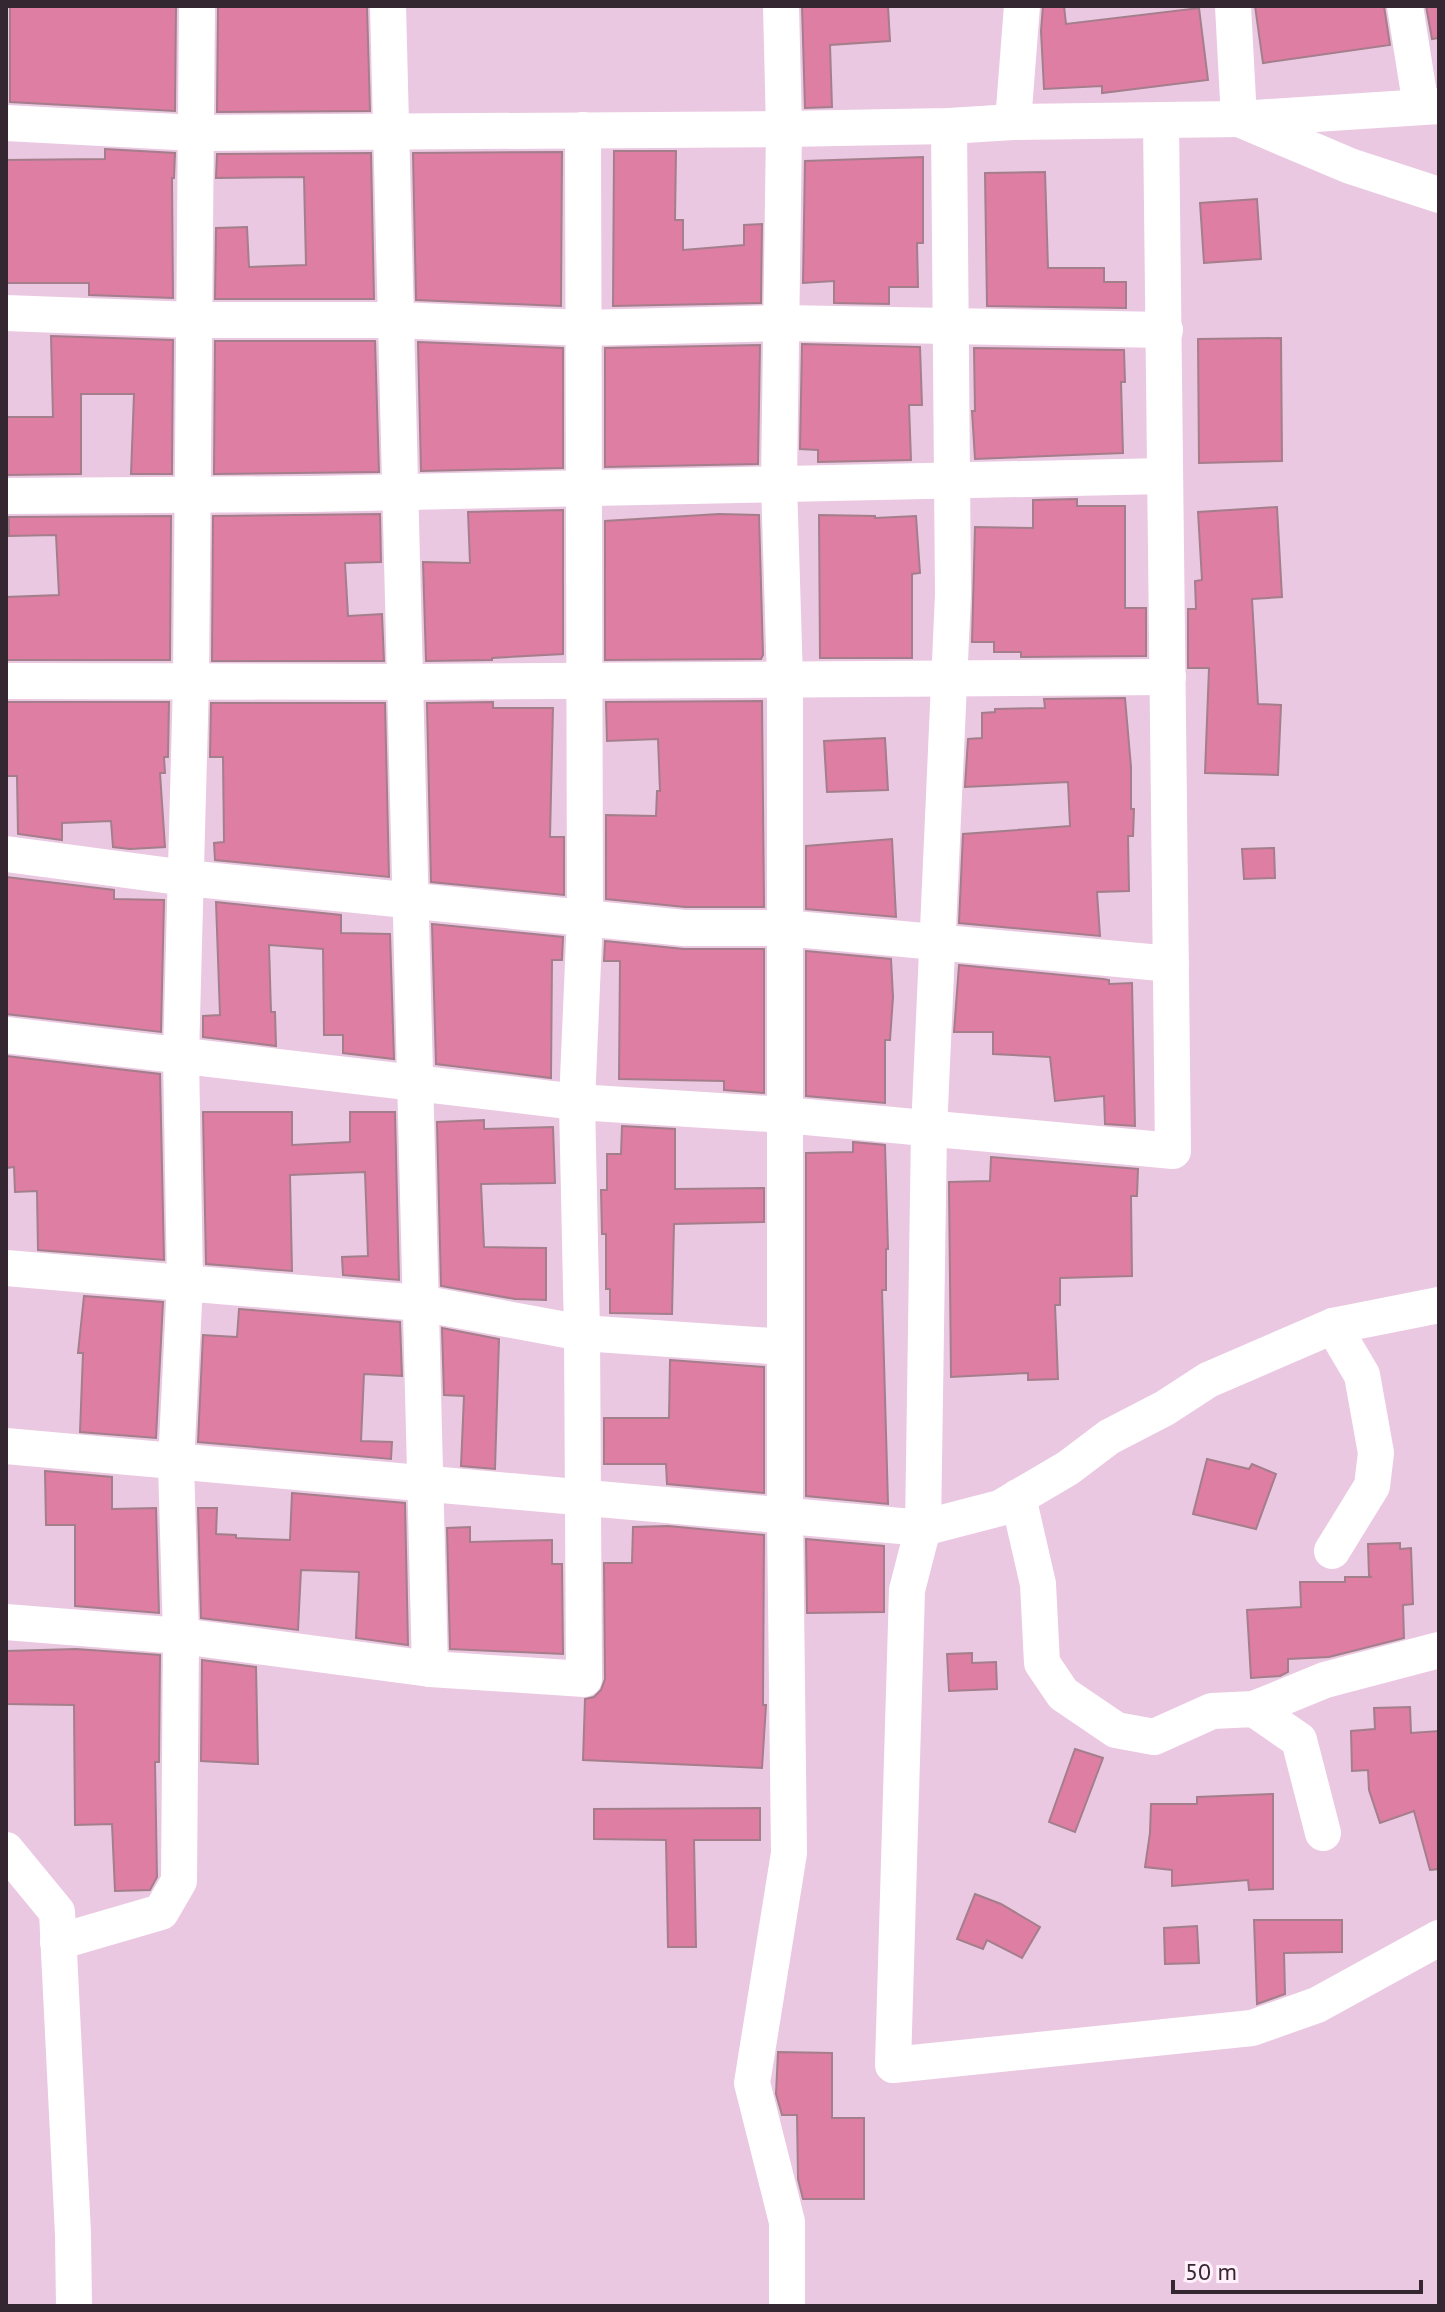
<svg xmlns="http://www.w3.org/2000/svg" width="1445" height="2312" font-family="'PT Sans',sans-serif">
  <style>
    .building { fill: #de7ea3; stroke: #a47e8b; stroke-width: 2 }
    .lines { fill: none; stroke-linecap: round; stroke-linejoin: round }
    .minor { stroke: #fff; stroke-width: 36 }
  </style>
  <rect width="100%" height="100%" fill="#ebc8e1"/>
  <!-- building -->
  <g class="building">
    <path d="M10,6H176L175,111L10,102Z"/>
    <path d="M218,6H367L370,111L217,112Z"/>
    <path d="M802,6H888L890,41L830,45L832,107L805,108Z"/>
    <path d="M1043,6H1064L1066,24L1199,8L1208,80L1102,93V86L1044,89L1041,31Z"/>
    <path d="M1255,6H1384L1390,45L1263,63Z"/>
    <path d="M1426,6H1439V38L1432,39Z"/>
    <path d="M105,149L175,153L174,178H172L173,298L89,295V283H6V160L105,159Z"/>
    <path d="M614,151H676L675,220H683V250L744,245V225L762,224L761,303L613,306Z"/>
    <path d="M562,152L561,306L416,300L413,153Z"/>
    <path d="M371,153L374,299H215L216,228L247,227L249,267L306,265L304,177L216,178L217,154Z"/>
    <path d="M923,157V243H917L918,287H889V304L834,303V281L803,283L805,161Z"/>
    <path d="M1045,172L1048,268H1104V282H1126V308L987,306L985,173Z"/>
    <path d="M1257,199L1261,259L1204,263L1200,203Z"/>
    <path d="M51,336L173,340L172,474H131L134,394H81V474L6,475V417H53Z"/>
    <path d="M1281,338L1282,461L1199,463L1198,339Z"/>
    <path d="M215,341H375L379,472L214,474Z"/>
    <path d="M418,342L563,348V468L421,471Z"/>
    <path d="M802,344L920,347L922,405H909L911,460L818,462V450L800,449Z"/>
    <path d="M760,345L758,464L605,467V348Z"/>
    <path d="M974,348L1124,350L1125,382H1121L1123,453L975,459L972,411H975Z"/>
    <path d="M1077,499V506H1125V608H1146V656L1021,657V652H994V642H972L975,527L1033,528V500Z"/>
    <path d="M1277,507L1282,597L1252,599L1258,704L1281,705L1278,775L1205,773L1209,668H1188V609H1196L1195,581L1202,580L1198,512Z"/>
    <path d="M563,510V654L492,658V660L426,661L423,562L470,563L468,512Z"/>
    <path d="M380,514L381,562L345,563L348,616L382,614L384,661H212L213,516Z"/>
    <path d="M719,514L759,515L763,655L761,659L605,660V521Z"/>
    <path d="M819,515L875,516V518L916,516L920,573L912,574V658H820Z"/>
    <path d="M171,516L170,660H7L6,597L59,595L56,535L9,536V517Z"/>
    <path d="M1125,698L1131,767V809H1134L1133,836H1128L1129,891L1097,892L1100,936L959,923L963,834L1070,826L1068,782L965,787L968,739L982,738V713L995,712V709L1045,708L1044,699Z"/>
    <path d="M762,701L764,907H685L606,899V815L656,816L657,791H660L658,739L607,741L606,702Z"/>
    <path d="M6,702H169L168,757H164L165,773H160L165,847L130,849L113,847L111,821L62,823V840L18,834L17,776H6Z"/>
    <path d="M493,702V708H553L550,837H564V895L431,882L427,703Z"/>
    <path d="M211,703H385L389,877L215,860L214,843L224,842L223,757H210Z"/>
    <path d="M885,738L888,790L827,792L824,741Z"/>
    <path d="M892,839L896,917L806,909V846Z"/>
    <path d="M1274,848L1275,878L1244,879L1242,849Z"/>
    <path d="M6,877L114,890V899L164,900L161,1032L6,1014Z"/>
    <path d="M216,902L341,915V933L390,934L394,1059L343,1053V1035H324L323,949L269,945L271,1012H275L276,1046L203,1037V1016L220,1015Z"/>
    <path d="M432,924L563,937L562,960H552L551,1078L436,1064Z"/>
    <path d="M605,941L684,949H764V1093L724,1090V1081L619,1079L620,961H604Z"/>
    <path d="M806,951L891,959L893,997L890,1040H885V1103L806,1096Z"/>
    <path d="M959,965L1103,979L1109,980V984L1132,983L1135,1126L1105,1124L1104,1096L1055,1101L1050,1057L993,1054V1032H954Z"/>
    <path d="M6,1056L160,1074L164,1260L38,1250L37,1191L15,1192L14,1167L6,1168Z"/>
    <path d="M203,1112H292V1145L350,1142V1112H395L399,1280L343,1275L342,1257L368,1256L365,1172L290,1175L292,1271L206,1264Z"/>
    <path d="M484,1120V1129L553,1127L555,1183L481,1184L484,1247L546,1248V1300L515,1299L441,1286L437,1122Z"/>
    <path d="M622,1126L675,1129V1189L764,1188V1222L674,1224L672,1314L610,1313V1289H606V1234H602L601,1190H607V1154H621Z"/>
    <path d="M853,1142L885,1145L888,1249H886V1290H882L888,1504L806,1496V1153L853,1152Z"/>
    <path d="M991,1157L1138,1169L1137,1196H1131L1132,1276L1060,1278V1305H1055L1058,1379L1028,1380V1373L951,1377L949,1182L990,1181Z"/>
    <path d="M84,1296L163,1302L156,1438L80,1432L83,1353H78Z"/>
    <path d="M239,1309L400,1322L402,1376L364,1374L361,1441L392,1442L391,1459L198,1442L203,1335L237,1337Z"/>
    <path d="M442,1328L499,1339L495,1469L461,1466L464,1396L444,1395Z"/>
    <path d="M670,1360L764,1367V1493L667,1484L666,1464H604V1418H669Z"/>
    <path d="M1207,1459L1249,1469L1252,1464L1276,1474L1256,1529L1193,1514Z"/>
    <path d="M45,1471L112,1477V1509L156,1508L159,1613L75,1606V1525H46Z"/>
    <path d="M292,1493L405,1503L408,1645L356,1638L359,1572L301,1570L298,1630L201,1618L198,1508H217L216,1534L236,1535V1538L290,1540Z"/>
    <path d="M668,1526L764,1535L763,1705H766L762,1768L583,1760L585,1699L594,1697L601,1690L605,1679L604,1563H632L633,1527Z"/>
    <path d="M470,1527V1542L552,1540V1564H562L563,1654L450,1649L447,1528Z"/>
    <path d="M806,1539L884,1546V1612L807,1613Z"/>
    <path d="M1400,1543V1549L1411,1548L1413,1604L1403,1605L1404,1638L1329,1657L1288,1659V1672L1280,1676L1251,1678L1247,1610L1301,1607L1300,1582H1345V1577H1372L1369,1576L1368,1544Z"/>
    <path d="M76,1649L160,1655L159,1762H155L157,1877L150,1890L115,1891L112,1824L75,1825L74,1705L6,1704V1651Z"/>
    <path d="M972,1653V1663L996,1662L997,1689L949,1691L947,1654Z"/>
    <path d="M202,1660L256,1667L258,1764L201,1761Z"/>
    <path d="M1410,1707L1411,1733L1439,1731V1869L1430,1870L1414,1811L1380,1823L1369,1790L1368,1770L1352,1771L1351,1731L1375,1729L1374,1708Z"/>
    <path d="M1075,1749L1103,1758L1075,1832L1049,1822Z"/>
    <path d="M1273,1794V1889L1249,1890L1248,1880L1172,1886V1870L1145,1867L1150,1833L1151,1804H1197V1797Z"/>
    <path d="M760,1808V1840H694L696,1947H668L666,1840L594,1839V1809Z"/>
    <path d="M975,1894L1001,1904L1040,1927L1022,1958L987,1940L983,1949L957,1939Z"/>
    <path d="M1254,1920H1342V1952L1284,1953L1285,1994L1257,2004Z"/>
    <path d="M1197,1926L1199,1963L1165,1964L1164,1928Z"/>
    <path d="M778,2052L832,2053V2118H864V2199H803L798,2179L797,2115H782L776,2094Z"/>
  </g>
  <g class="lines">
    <!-- minor -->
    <g class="minor">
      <path d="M388,6L430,1669"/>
      <path d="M781,6L784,129L779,483L785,680V1518L789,1853L752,2083L787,2222V2306"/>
      <path d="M1233,6L1239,119L1350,166L1439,195"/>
      <path d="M1405,6L1421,107"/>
      <path d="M1013,122L1022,6"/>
      <path d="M6,123L196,133L784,129L949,126L1013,122L1239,119L1439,106"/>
      <path d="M949,126L953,594L929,1130L923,1528L907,1590L893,2065L1252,2028L1317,2005L1439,1938"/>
      <path d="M6,313L194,320H396L583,328L782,323L1165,330"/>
      <path d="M6,496L312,494L1165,476"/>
      <path d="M6,681L406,682L1168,677"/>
      <path d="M6,854L186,878L684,928H785L1171,964"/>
      <path d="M6,1035L577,1102L785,1115L1173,1151L1161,120"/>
      <path d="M6,1268L420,1303L582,1333L785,1347"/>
      <path d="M6,1446L923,1528L1000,1508L1068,1468L1109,1437L1165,1408L1208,1380L1333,1326L1439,1305"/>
      <path d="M1018,1497L1038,1584L1042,1663L1063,1694L1116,1730L1154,1737L1212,1711L1254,1709L1299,1740L1323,1833"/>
      <path d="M1332,1551L1372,1486L1376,1453L1362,1375L1333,1326"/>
      <path d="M6,1622L181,1636L430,1669L584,1679L582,1333L577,1102L585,917L583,130"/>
      <path d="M1254,1709L1325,1680L1439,1650"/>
      <path d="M6,1850L57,1912L73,2234L74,2306"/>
      <path d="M58,1942L161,1912L179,1881L181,1636L176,1463L185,1283L181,1056L191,681L197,6"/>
    </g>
  </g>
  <!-- border -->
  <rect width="1445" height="2312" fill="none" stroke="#342731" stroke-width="16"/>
  <!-- scale -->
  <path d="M1173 2280v12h248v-12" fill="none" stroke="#342731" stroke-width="4"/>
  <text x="1185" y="2280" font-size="24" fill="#342731" stroke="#fff0fb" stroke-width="6" paint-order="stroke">50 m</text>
</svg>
